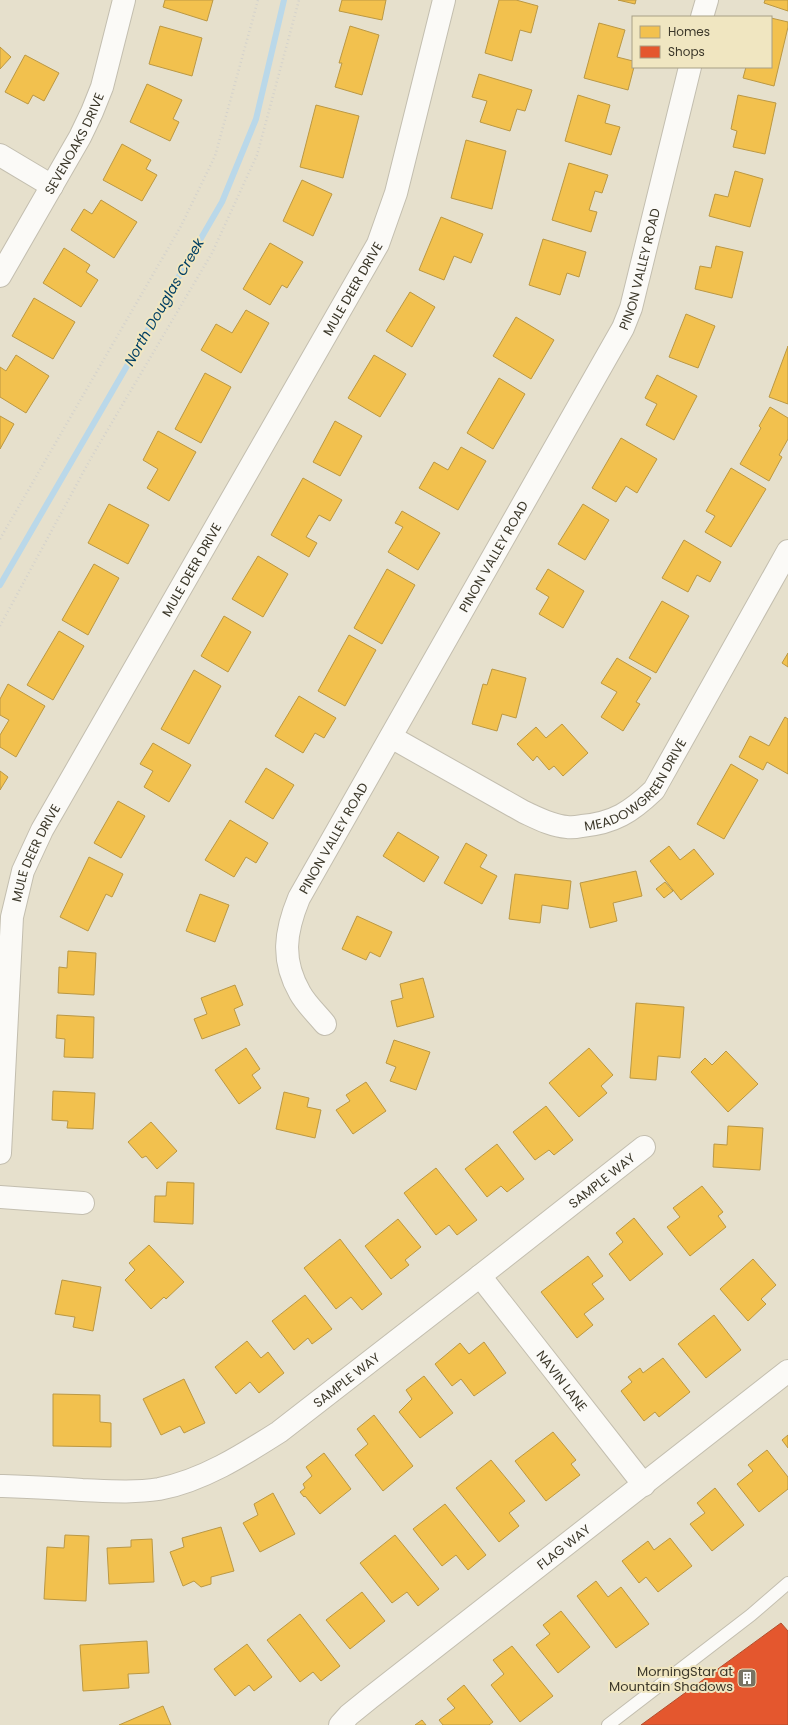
<svg xmlns="http://www.w3.org/2000/svg" width="788" height="1725" font-family="Poppins,sans-serif">
  <style>
    .homes { fill: #f2c14e; stroke: #bb9843 }
    .shops { fill: #e4572e; stroke: #b24e2d }
    .lines { fill: none; stroke-linecap: round; stroke-linejoin: round }
    .stream { stroke: #bad8e9; stroke-width: 6 }
    .lane-casing { stroke: #c3beaf; stroke-width: 14 }
    .street-casing { stroke: #c3beaf; stroke-width: 24 }
    .path { stroke: #d4d2cc; stroke-width: 2.5; stroke-dasharray: 1 3; stroke-linecap: butt }
    .lane { stroke: #fbfaf7; stroke-width: 12 }
    .street { stroke: #fbfaf7; stroke-width: 22 }
    .labels { text-anchor: middle; stroke-width: 4; stroke-linejoin: round; paint-order: stroke }
    .street-label { font-size: 13px; fill: #3c382a; stroke: #f0e6c1 }
    .poi-label { font-size: 13px; fill: #3c382a; stroke: #f0e6c1; text-anchor: end }
    .water-label { font-size: 14px; font-style: italic; fill: #003f63; stroke: #f0e6c1 }
  </style>
  <rect width="100%" height="100%" fill="#e6e0cc"/>
  <!-- homes -->
  <g class="homes">
    <path d="M165,0H213L207,21L163,7Z"/>
    <path d="M342,0H386L382,20L339,11Z"/>
    <path d="M499,0H516L538,6L531,33L520,30L512,61L485,53Z"/>
    <path d="M618,0H636L635,4Z"/>
    <path d="M765,0H788V11L764,3Z"/>
    <path d="M771,18L788,22V27L774,86L743,78L746,67H771Z"/>
    <path d="M599,23L625,30L617,57L633,61L634,67L628,90L584,78Z"/>
    <path d="M160,26L202,38L192,76L149,64Z"/>
    <path d="M350,26L379,35L362,95L335,87L342,63H339Z"/>
    <path d="M0,47L11,57L0,69Z"/>
    <path d="M25,55L59,73L44,101L33,95L28,104L5,92Z"/>
    <path d="M479,74L532,90L525,111L517,109L510,131L480,122L487,101L472,97Z"/>
    <path d="M147,84L182,100L173,119L179,122L170,141L130,122Z"/>
    <path d="M578,95L610,105L605,123L620,127L611,155L565,141Z"/>
    <path d="M738,95L776,103L765,154L733,147L737,131L731,129Z"/>
    <path d="M316,105L359,116L343,178L300,167Z"/>
    <path d="M466,140L506,151L492,209L451,198Z"/>
    <path d="M122,144L151,160L146,169L157,175L142,201L103,180Z"/>
    <path d="M569,163L608,175L602,193L595,191L589,210L597,212L591,232L552,220Z"/>
    <path d="M735,171L763,179L750,227L709,216L715,194L728,197Z"/>
    <path d="M302,180L332,194L313,236L283,221Z"/>
    <path d="M101,200L137,222L114,258L71,230L84,209L92,214Z"/>
    <path d="M441,217L483,234L471,263L454,256L444,280L419,270Z"/>
    <path d="M543,239L586,252L579,277L567,273L560,295L529,285Z"/>
    <path d="M270,243L303,262L287,288L282,285L270,305L243,289Z"/>
    <path d="M716,246L743,252L732,298L695,289L700,266L711,268Z"/>
    <path d="M64,248L90,265L86,272L98,280L81,307L43,283Z"/>
    <path d="M410,292L435,307L412,347L386,331Z"/>
    <path d="M34,298L75,322L53,359L12,336Z"/>
    <path d="M246,310L269,323L241,373L201,350L216,324L232,333Z"/>
    <path d="M686,314L715,326L698,368L669,357Z"/>
    <path d="M516,317L554,340L531,379L493,356Z"/>
    <path d="M788,346V404L769,397Z"/>
    <path d="M16,355L49,376L26,413L0,397V367L6,371Z"/>
    <path d="M374,355L406,374L380,417L348,398Z"/>
    <path d="M205,373L231,387L201,443L175,429Z"/>
    <path d="M657,375L697,396L674,440L646,425L657,404L645,398Z"/>
    <path d="M499,378L525,394L493,449L467,433Z"/>
    <path d="M770,407L788,418V439L779,455L782,457L769,481L740,464L761,428L759,426Z"/>
    <path d="M0,416L14,424L0,449Z"/>
    <path d="M335,421L362,436L340,476L313,462Z"/>
    <path d="M158,431L196,452L169,501L147,488L158,469L143,460Z"/>
    <path d="M621,438L657,459L637,493L626,486L616,502L592,488Z"/>
    <path d="M461,447L486,461L458,510L419,488L434,462L448,470Z"/>
    <path d="M731,468L766,489L731,547L705,532L715,516L706,511Z"/>
    <path d="M303,478L342,500L330,521L319,515L306,537L317,543L309,557L271,535Z"/>
    <path d="M109,504L149,525L128,564L88,543Z"/>
    <path d="M583,504L609,520L585,560L558,544Z"/>
    <path d="M402,511L440,533L418,570L388,552L403,527L395,523Z"/>
    <path d="M684,540L721,562L710,582L697,575L688,592L662,578Z"/>
    <path d="M258,556L288,574L263,617L232,599Z"/>
    <path d="M94,564L119,578L88,635L62,620Z"/>
    <path d="M387,569L415,585L382,644L354,628Z"/>
    <path d="M548,569L584,591L563,628L539,614L549,597L536,589Z"/>
    <path d="M662,601L689,616L656,673L629,658Z"/>
    <path d="M224,616L251,632L228,672L201,656Z"/>
    <path d="M59,631L84,646L53,700L27,685Z"/>
    <path d="M349,635L376,650L345,706L318,691Z"/>
    <path d="M788,653V667L782,663Z"/>
    <path d="M617,658L651,678L636,702L640,704L623,731L601,717L617,692L601,683Z"/>
    <path d="M492,669L526,678L516,718L502,714L497,731L472,724L483,684L487,685Z"/>
    <path d="M194,670L221,686L189,744L161,729Z"/>
    <path d="M8,684L45,706L16,757L0,747V735L9,720L0,715V699Z"/>
    <path d="M299,696L336,718L324,738L315,733L303,753L275,736Z"/>
    <path d="M785,717L788,719V774L767,762L763,770L739,757L750,736L769,746Z"/>
    <path d="M562,724L588,753L563,776L554,766L549,770L537,756L533,761L517,744L536,727L546,738Z"/>
    <path d="M153,743L191,765L169,802L144,787L153,771L140,764Z"/>
    <path d="M731,764L758,780L724,839L697,824Z"/>
    <path d="M266,768L294,785L273,819L245,802Z"/>
    <path d="M0,771L8,777L0,790Z"/>
    <path d="M118,801L145,816L121,858L94,843Z"/>
    <path d="M230,820L268,843L256,863L246,857L234,877L205,860Z"/>
    <path d="M398,832L439,857L424,882L383,856Z"/>
    <path d="M466,843L487,855L480,867L497,876L482,904L444,883Z"/>
    <path d="M669,846L680,860L694,849L714,874L681,900L650,861Z"/>
    <path d="M89,857L123,874L112,897L106,894L88,931L60,917Z"/>
    <path d="M636,871L642,896L613,903L617,921L590,928L580,883Z"/>
    <path d="M515,874L571,881L568,909L542,905L540,923L509,919Z"/>
    <path d="M665,882L673,891L664,898L656,889Z"/>
    <path d="M200,894L229,905L215,942L186,931Z"/>
    <path d="M357,916L392,932L380,957L370,952L366,960L342,949Z"/>
    <path d="M68,951L96,953L94,995L58,993L59,967L67,968Z"/>
    <path d="M423,978L434,1017L397,1027L391,1001L403,998L400,984Z"/>
    <path d="M235,985L243,1005L234,1009L240,1025L202,1039L194,1019L207,1014L201,998Z"/>
    <path d="M636,1003L684,1007L680,1058L658,1056L656,1080L630,1078Z"/>
    <path d="M57,1015L94,1017L93,1058L64,1057L65,1039L56,1038Z"/>
    <path d="M394,1040L430,1052L416,1090L390,1081L396,1067L386,1063Z"/>
    <path d="M246,1048L260,1069L252,1075L261,1088L239,1104L215,1070Z"/>
    <path d="M589,1048L613,1075L601,1086L607,1093L579,1117L549,1083Z"/>
    <path d="M726,1051L758,1084L728,1112L691,1072L705,1058L712,1065Z"/>
    <path d="M366,1082L386,1111L353,1134L336,1110L350,1101L346,1095Z"/>
    <path d="M53,1091L95,1093L93,1129L67,1128L68,1121L52,1120Z"/>
    <path d="M284,1092L309,1098L307,1107L321,1110L315,1138L276,1129Z"/>
    <path d="M546,1106L573,1140L554,1155L549,1150L535,1160L513,1132Z"/>
    <path d="M151,1122L177,1151L157,1169L146,1156L142,1158L128,1142Z"/>
    <path d="M728,1126L763,1128L760,1170L713,1167L714,1144L727,1145Z"/>
    <path d="M497,1144L524,1179L507,1192L501,1186L487,1197L465,1169Z"/>
    <path d="M436,1168L477,1220L457,1235L449,1225L436,1235L404,1193Z"/>
    <path d="M167,1182L194,1183L193,1224L154,1222L155,1196H166Z"/>
    <path d="M702,1186L723,1212L718,1216L726,1227L690,1256L667,1227L680,1217L673,1208Z"/>
    <path d="M634,1218L663,1254L630,1281L609,1254L623,1242L616,1233Z"/>
    <path d="M398,1219L421,1247L405,1260L409,1265L391,1279L365,1246Z"/>
    <path d="M340,1239L382,1294L362,1310L351,1297L336,1309L304,1268Z"/>
    <path d="M149,1245L184,1282L166,1299L164,1297L151,1309L125,1280L135,1270L129,1263Z"/>
    <path d="M588,1256L603,1276L592,1284L604,1299L584,1314L593,1325L577,1338L541,1292Z"/>
    <path d="M753,1259L776,1285L761,1299L766,1304L748,1321L720,1289Z"/>
    <path d="M62,1280L101,1287L93,1331L73,1327L75,1317L55,1314Z"/>
    <path d="M305,1295L332,1329L312,1344L308,1338L294,1350L272,1321Z"/>
    <path d="M714,1315L741,1350L706,1378L678,1344Z"/>
    <path d="M247,1341L261,1358L268,1352L284,1373L259,1393L250,1382L236,1394L215,1367Z"/>
    <path d="M484,1342L506,1373L474,1396L461,1379L452,1386L435,1364L460,1343L469,1354Z"/>
    <path d="M663,1358L690,1392L659,1417L655,1412L644,1421L621,1391L632,1382L628,1377L640,1368L643,1373Z"/>
    <path d="M424,1376L453,1413L420,1438L399,1412L412,1399L406,1390Z"/>
    <path d="M184,1379L205,1423L184,1433L180,1426L161,1435L143,1399Z"/>
    <path d="M53,1394L100,1395V1422L111,1423V1447L53,1446Z"/>
    <path d="M374,1415L413,1466L383,1491L355,1455L368,1444L357,1429Z"/>
    <path d="M553,1432L576,1460L571,1464L580,1475L546,1501L515,1461Z"/>
    <path d="M788,1435V1448L782,1440Z"/>
    <path d="M767,1450L788,1477V1489L759,1512L737,1484L753,1471L748,1465Z"/>
    <path d="M324,1453L351,1489L320,1514L305,1496L304,1497L300,1492L305,1488L303,1484L312,1476L306,1467Z"/>
    <path d="M491,1460L525,1501L509,1513L519,1526L499,1542L456,1488Z"/>
    <path d="M715,1488L744,1525L712,1551L690,1524L705,1513L697,1503Z"/>
    <path d="M273,1493L295,1534L260,1552L243,1523L258,1515L254,1504Z"/>
    <path d="M445,1504L486,1555L468,1570L456,1555L442,1566L413,1529Z"/>
    <path d="M221,1527L234,1571L211,1577V1584L201,1587L194,1581L183,1586L170,1552L184,1547L182,1538Z"/>
    <path d="M65,1535L89,1536L86,1601L44,1599L47,1547L64,1548Z"/>
    <path d="M395,1535L439,1589L418,1606L407,1592L392,1603L360,1563Z"/>
    <path d="M670,1538L692,1566L658,1592L646,1577L639,1583L622,1561L648,1541L654,1550Z"/>
    <path d="M152,1539L154,1582L109,1584L107,1548L131,1547V1540Z"/>
    <path d="M596,1581L608,1597L621,1587L649,1624L616,1648L577,1596Z"/>
    <path d="M362,1592L385,1621L350,1649L326,1620Z"/>
    <path d="M561,1611L590,1647L558,1673L536,1645L550,1634L543,1625Z"/>
    <path d="M300,1614L340,1666L321,1681L313,1672L300,1682L267,1640Z"/>
    <path d="M147,1641L149,1673L128,1674L129,1688L83,1691L80,1645Z"/>
    <path d="M247,1644L272,1677L254,1691L249,1685L235,1696L214,1669Z"/>
    <path d="M512,1646L553,1696L520,1722L491,1685L504,1674L493,1660Z"/>
    <path d="M464,1685L493,1722L489,1725H443L439,1720L455,1708L447,1699Z"/>
    <path d="M163,1706L171,1725H119Z"/>
    <path d="M422,1720L426,1725H415Z"/>
  </g>
  <!-- shops -->
  <path class="shops" d="M781,1623L788,1631V1725H641Z"/>
  <g class="lines">
    <!-- stream -->
    <path class="stream" d="M0,585L222,202L256,119L284,0"/>
    <!-- lane casing -->
    <g class="lane-casing">
      <path id="lane" d="M608,1725L751,1615L788,1583"/>
    </g>
    <!-- street casing -->
    <g class="street-casing">
      <g id="street">
        <path d="M702,17L707,0"/>
        <path d="M0,155L52,186"/>
        <path id="s1" d="M0,276L80,137L92,112L102,87L124,0"/>
        <path id="s2" d="M391,737L524,812C537,818 552,826 567,827C572,828 577,827 582,826C614,823 631,812 654,790L788,551"/>
        <path id="s3" d="M325,1024C317,1014 306,1004 300,993C281,960 285,932 299,898L623,328L631,308L690,67"/>
        <path id="s4" d="M0,1153L12,917L23,871L42,830L378,244L396,193L444,0"/>
        <path d="M0,1197L83,1203"/>
        <path id="s5" d="M480,1276L644,1485"/>
        <path id="s6" d="M0,1486C27,1487 55,1488 82,1490C108,1491 133,1493 159,1489C202,1481 243,1455 279,1432L480,1276L644,1147"/>
        <path id="s7" d="M340,1725L349,1715L370,1698L788,1371"/>
      </g>
    </g>
    <!-- path -->
    <g class="path">
      <path d="M0,539L181,226L215,156L258,0"/>
      <path d="M0,626L91,458L212,253L257,155L299,0"/>
    </g>
    <!-- lane -->
    <use href="#lane" class="lane"/>
    <!-- street -->
    <use href="#street" class="street"/>
  </g>
  <!-- icons -->
  <defs>
    <g id="building-square" transform="scale(1)"><rect x="-9" y="-9" width="18" height="18" rx="4" fill="#787363" stroke="#f0e6c1"/><path d="M-4-6H4V6H1V3H-1V6H-4ZM-2.5-4.3h1.7v1.8h-1.7ZM.8-4.3h1.7v1.8H.8ZM-2.5-1h1.7V.8h-1.7ZM.8-1h1.7V.8H.8Z" fill="#fff"/></g>
  </defs>
  <g fill-rule="evenodd">
    <use href="#building-square" x="747" y="1678"/>
  </g>
  <g class="labels">
    <!-- street labels -->
    <g class="street-label">
      <text dy="5" stroke="none"><textPath href="#s1" startOffset="152">SEVENOAKS DRIVE</textPath></text>
      <text dy="5" stroke="none"><textPath href="#s3" startOffset="856">PINON VALLEY ROAD</textPath></text>
      <text dy="5" stroke="none"><textPath href="#s4" startOffset="953">MULE DEER DRIVE</textPath></text>
      <text dy="5" stroke="none"><textPath href="#s3" startOffset="532">PINON VALLEY ROAD</textPath></text>
      <text dy="5" stroke="none"><textPath href="#s4" startOffset="629">MULE DEER DRIVE</textPath></text>
      <text dy="5" stroke="none"><textPath href="#s2" startOffset="285">MEADOWGREEN DRIVE</textPath></text>
      <text dy="5" stroke="none"><textPath href="#s3" startOffset="208">PINON VALLEY ROAD</textPath></text>
      <text dy="5" stroke="none"><textPath href="#s4" startOffset="305">MULE DEER DRIVE</textPath></text>
      <text dy="5" stroke="none"><textPath href="#s6" startOffset="702">SAMPLE WAY</textPath></text>
      <text dy="5" stroke="none"><textPath href="#s6" startOffset="378">SAMPLE WAY</textPath></text>
      <text dy="5" stroke="none"><textPath href="#s5" startOffset="133">NAVIN LANE</textPath></text>
      <text dy="5" stroke="none"><textPath href="#s7" startOffset="286">FLAG WAY</textPath></text>
    </g>
    <!-- poi labels -->
    <g class="poi-label">
      <text x="733" y="1676">MorningStar at<tspan x="733" dy="15">Mountain Shadows</tspan></text>
    </g>
    <!-- water labels -->
    <g class="water-label">
      <text transform="translate(164 302) rotate(-60)" y="5">North Douglas Creek</text>
    </g>
  </g>
  <!-- legend -->
  <rect x="632" y="16" width="140" height="52" fill="#f0e6c1" stroke="#a8a085"/>
  <rect x="640" y="26" width="20" height="12" fill="#f2c14e" stroke="#a8a085"/>
  <text x="668" y="36" font-size="12" fill="#3c382a">Homes</text>
  <rect x="640" y="46" width="20" height="12" fill="#e4572e" stroke="#a8a085"/>
  <text x="668" y="56" font-size="12" fill="#3c382a">Shops</text>
</svg>
